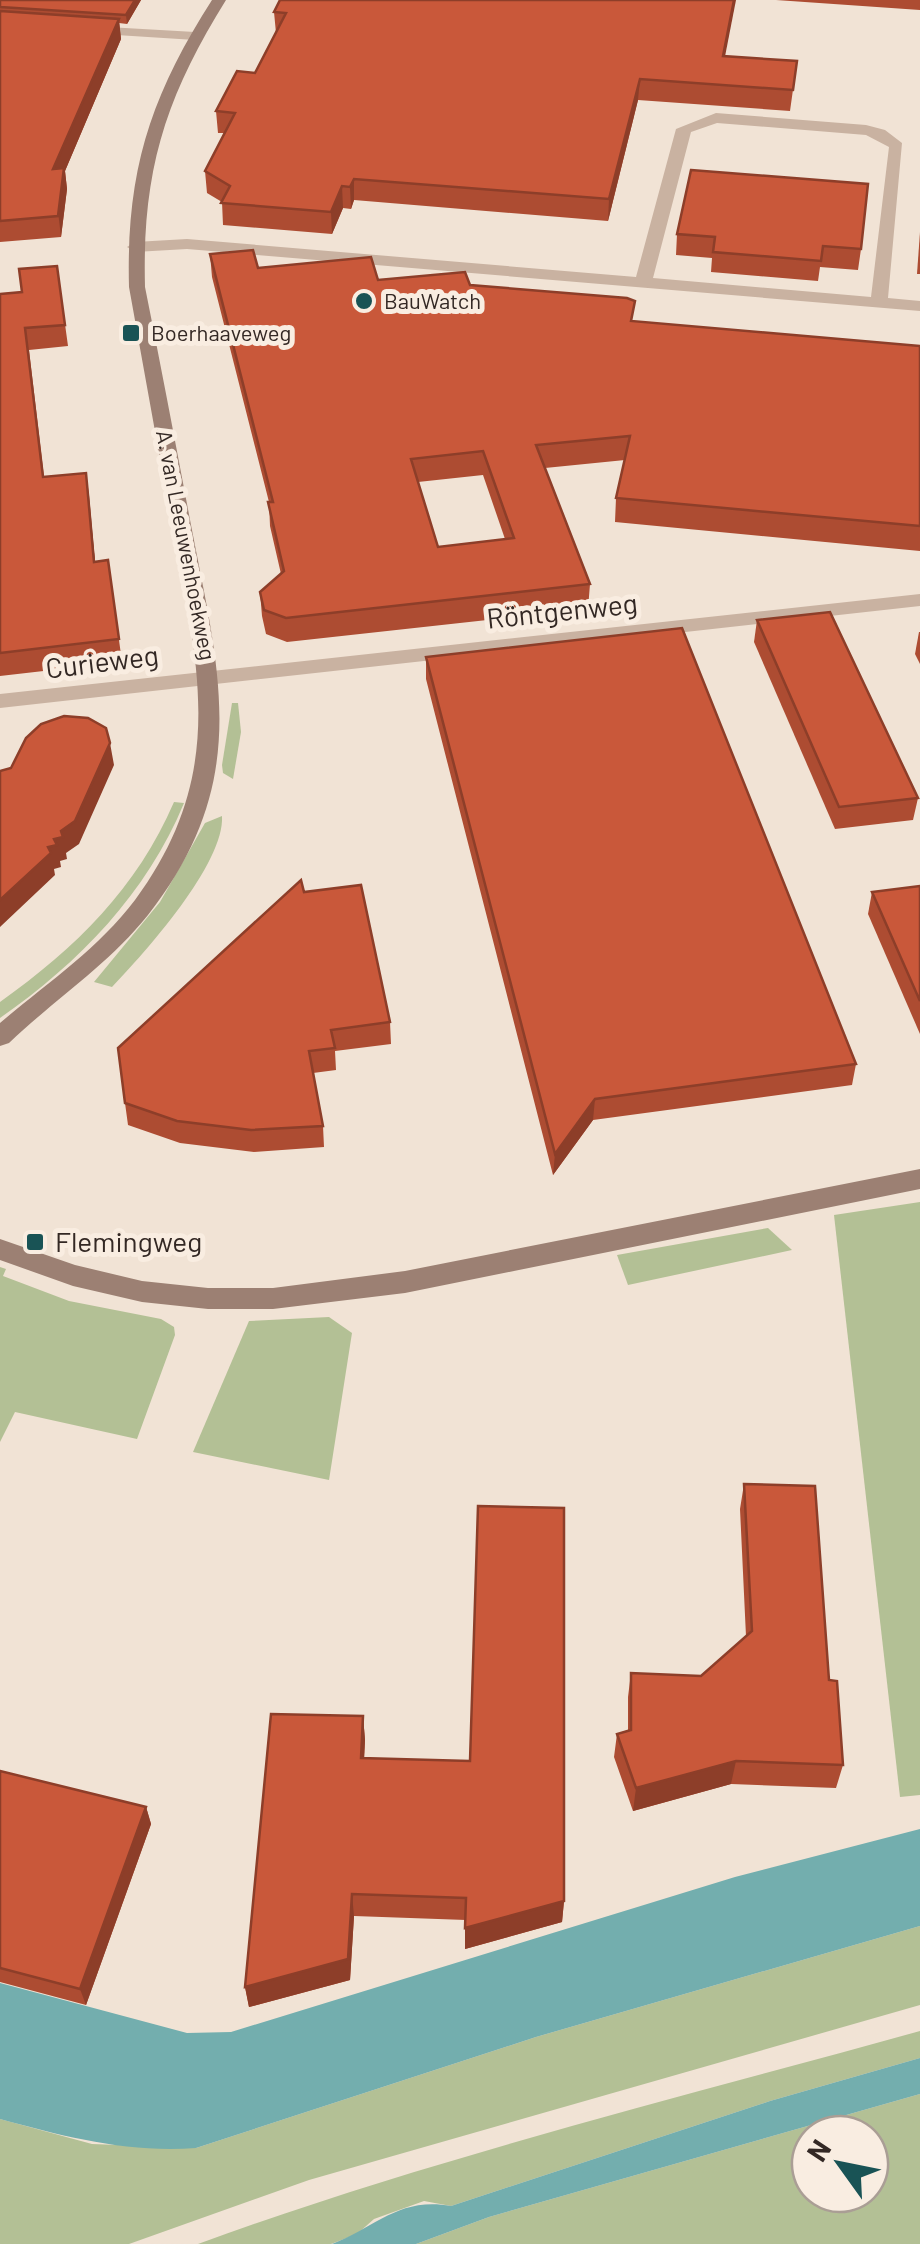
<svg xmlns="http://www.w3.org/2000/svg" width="920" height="2244" font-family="Barlow,sans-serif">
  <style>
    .green { fill: #b3c095; fill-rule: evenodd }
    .water { fill: #73aeae }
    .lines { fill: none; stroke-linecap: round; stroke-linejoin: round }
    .street { fill: #c9b2a1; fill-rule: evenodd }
    .secondary { fill: #9c8073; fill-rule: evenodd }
    .wall { fill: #ad4c32; fill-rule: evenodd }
    .shaded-wall { fill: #8d3e29 }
    .building { fill: #c9583a; stroke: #8d3e29; stroke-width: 2.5; fill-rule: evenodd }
    .poi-dot { fill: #195355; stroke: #f9ede1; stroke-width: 4 }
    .labels { text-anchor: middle; stroke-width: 10; stroke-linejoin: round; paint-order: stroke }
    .far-poi-label { font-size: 22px; fill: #332824; stroke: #f9ede1; text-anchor: start }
    .far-street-label { font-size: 22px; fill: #332824; stroke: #f9ede1 }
    .street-label { font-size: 28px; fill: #332824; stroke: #f9ede1 }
    .poi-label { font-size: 28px; fill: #332824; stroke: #f9ede1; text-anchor: start }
  </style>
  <rect width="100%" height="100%" fill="#f1e3d5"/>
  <!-- green -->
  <g class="green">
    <path d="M232,703H238L241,732L233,779L223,773L222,765Z"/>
    <path d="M174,802L184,803C147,893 79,963 0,1018V1002C76,948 137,888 174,802Z"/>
    <path d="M222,816C225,863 145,953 112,987L94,982L160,902L205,823Z"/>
    <path d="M920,1202V1795L900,1797L834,1215Z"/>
    <path d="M768,1228L792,1250L628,1285L617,1255Z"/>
    <path d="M0,1267L6,1269L3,1276L69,1301L161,1319L174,1327L175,1335L137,1439L15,1412L0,1442Z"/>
    <path d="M329,1317L352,1333L329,1480L193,1452L249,1321Z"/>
    <path d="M920,1926V2005L309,2180L129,2244H0V2119L92,2144L196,2148L536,2037Z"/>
    <path d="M920,2031V2058L770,2101L451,2206L424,2201L374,2219L357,2234L331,2244H198C433,2158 679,2098 920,2031Z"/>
    <path d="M920,2094V2244H416L489,2217ZM810,2134H870V2194H810Z"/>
  </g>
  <!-- water -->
  <g class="water">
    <path d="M920,1829V1926L536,2037L196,2148C127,2153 66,2137 0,2119V1983L187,2033L231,2032L735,1877Z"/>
    <path d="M920,2058V2094L489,2217L416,2244H332C377,2227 398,2197 451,2206L770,2101Z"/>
  </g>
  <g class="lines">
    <!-- street -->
    <g class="street">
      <path d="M90,26L195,32L202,36L195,40L85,33L83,30Z"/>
      <path d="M716,113L866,125L885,130L902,143L888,298L920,301V311L187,249L135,252L127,247L135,242L187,239L636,277L676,129ZM717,123L866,135L889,147L871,297L653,278L691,132Z"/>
      <path d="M920,594V606L0,708V694Z"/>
    </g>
    <!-- secondary -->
    <g class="secondary">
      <path d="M212,0H226C165,98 142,171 145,287C161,366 176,446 191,525C220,675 252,782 148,915C107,966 55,999 9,1043L0,1046V1023C47,983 97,950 135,900C230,771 197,663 171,520C157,442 143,365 129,287C126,171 150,97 212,0Z"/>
      <path d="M920,1169V1189L405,1293L273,1309H208L142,1302L73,1286L0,1260V1239L75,1265L142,1281L208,1288H273L405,1271Z"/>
    </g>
  </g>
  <!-- wall -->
  <g class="wall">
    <path d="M0,0H141L127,24L119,23L121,39L65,171L67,189L61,237L0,242Z"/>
    <path d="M776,0H920V10Z"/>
    <path d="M274,12L725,56L797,61L790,111L638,100L608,221L354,200L351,209L343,208L332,234L223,225L222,202L207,193L205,171L225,133H218L216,111L255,73L276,33Z"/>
    <path d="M920,232V274H917Z"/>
    <path d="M677,234L861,249L858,270L820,267L818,281L711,272L712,258L676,255Z"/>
    <path d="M210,254L258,268L378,280L470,285L634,321L920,346V551L615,522L616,498L625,460L545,468L590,584L588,609L287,642L266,634L262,616L260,592L281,574L270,526L269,502L212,277ZM483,475L505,539L438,547L418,482Z"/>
    <path d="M57,266L68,346L29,350L44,477L86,473L95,562L108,560L122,662L0,676V294L22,292Z"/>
    <path d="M757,620L918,798L913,820L835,829L754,642Z"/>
    <path d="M919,632H920V664L915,654Z"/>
    <path d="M426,657L856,1064L852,1085L593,1120L553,1175L426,679Z"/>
    <path d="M920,886V1034L868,914L872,892Z"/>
    <path d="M304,892L390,1022L391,1044L335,1051L336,1070L313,1073L323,1126L324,1147L254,1152L180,1143L128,1125L125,1103Z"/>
    <path d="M744,1484L829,1680L843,1765L836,1788L731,1784L633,1811L614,1757L617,1734L628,1730V1697L631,1673L701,1676L746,1636L740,1509Z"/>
    <path d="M363,1716L365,1740L364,1758L470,1761L564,1901L562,1922L465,1949L466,1920L354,1916L350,1980L249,2007L245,1987Z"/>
    <path d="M0,1771L146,1807L151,1824L86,2005L0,1982Z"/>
  </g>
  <!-- shaded-wall -->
  <g class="shaded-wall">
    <path d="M135,0H141L127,24L126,15Z"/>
    <path d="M734,0H736L721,77L723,56Z"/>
    <path d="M119,19L121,39L65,171L67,189L61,237L53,169Z"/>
    <path d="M640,79L638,100L608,221L609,199Z"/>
    <path d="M354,179V200L351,209L350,187Z"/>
    <path d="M342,186L343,208L332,234L331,212Z"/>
    <path d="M86,473L89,495L97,584L94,562Z"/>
    <path d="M110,743L114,765L79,844L66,853L67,859L60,861L61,867L54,869L55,875L0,927V900L48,847L61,831Z"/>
    <path d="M595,1099L593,1120L553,1175L555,1154Z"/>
    <path d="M363,1716L365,1740L363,1781L361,1758Z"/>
    <path d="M736,1761L731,1784L633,1811L636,1788Z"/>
    <path d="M146,1807L151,1824L86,2005L80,1989Z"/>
    <path d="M352,1894L354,1916L350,1980L249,2007L245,1987Z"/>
    <path d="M564,1901L562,1922L465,1949V1928Z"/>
  </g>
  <!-- building -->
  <g class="building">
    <path d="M0,0H135L126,15L0,7Z"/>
    <path d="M280,0H734L723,56L797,61L793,90L640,79L609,199L354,179L350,187L342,186L331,212L221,203L230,186L205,171L235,113L216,111L237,71L255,73L286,13L274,12Z"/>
    <path d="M0,11L119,19L53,169L64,168L58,216L0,221Z"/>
    <path d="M691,170L868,184L861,249L823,246L821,261L713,252L715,237L677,234Z"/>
    <path d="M253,250L258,268L371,257L378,280L465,272L470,285L627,298L635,301L631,321L920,346V526L616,498L630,436L536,445L590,584L286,618L264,610L260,592L284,571L268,502H273L210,254ZM483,451L514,538L438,547L411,459Z"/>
    <path d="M57,266L65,325L25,328L43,477L86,473L94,562L108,560L119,639L0,653V294L22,292L19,269Z"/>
    <path d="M830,612L918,798L839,807L757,620Z"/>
    <path d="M682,628L856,1064L595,1099L555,1154L426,657Z"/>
    <path d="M64,716L88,718L106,728L110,743L75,821L61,831L63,837L54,839L57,845L48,847L51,853L0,900V771L11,768L26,738L41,724Z"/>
    <path d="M301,880L304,892L361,885L390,1022L331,1030L335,1048L309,1051L323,1126L251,1130L177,1121L125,1103L118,1048Z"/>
    <path d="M920,886V1001L872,892Z"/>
    <path d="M744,1484L815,1486L829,1680L837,1681L843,1765L736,1761L636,1788L617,1734L631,1730V1673L701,1676L752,1631Z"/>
    <path d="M478,1506L564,1508V1901L465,1928L466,1898L352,1894L348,1959L245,1987L271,1714L363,1716L361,1758L470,1761Z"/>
    <path d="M0,1771L146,1807L80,1989L0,1968Z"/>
  </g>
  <!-- markers -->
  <g class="poi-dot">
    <circle cx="364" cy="301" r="10"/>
    <rect x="121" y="323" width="20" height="20" rx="5"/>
    <rect x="25" y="1232" width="20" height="20" rx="5"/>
  </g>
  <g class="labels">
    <!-- far-poi labels -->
    <g class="far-poi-label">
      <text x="384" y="309">BauWatch</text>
      <text x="151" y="341">Boerhaaveweg</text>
    </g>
    <!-- far-street labels -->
    <g class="far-street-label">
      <text transform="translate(186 545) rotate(79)" y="8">A. van Leeuwenhoekweg</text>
    </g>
    <!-- street labels -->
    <g class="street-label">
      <text transform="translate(562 611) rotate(-6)" y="10">Röntgenweg</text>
      <text transform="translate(102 662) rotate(-7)" y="10">Curieweg</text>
    </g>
    <!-- poi labels -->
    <g class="poi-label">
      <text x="55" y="1252">Flemingweg</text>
    </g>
  </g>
  <!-- north arrow -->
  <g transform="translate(840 2164) rotate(303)"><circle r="48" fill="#f9ede1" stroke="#aa9e95" stroke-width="2.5"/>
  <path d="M0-8L18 38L0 25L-18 38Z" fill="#195355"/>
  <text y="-15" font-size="28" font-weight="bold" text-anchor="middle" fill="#332824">N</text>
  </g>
</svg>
